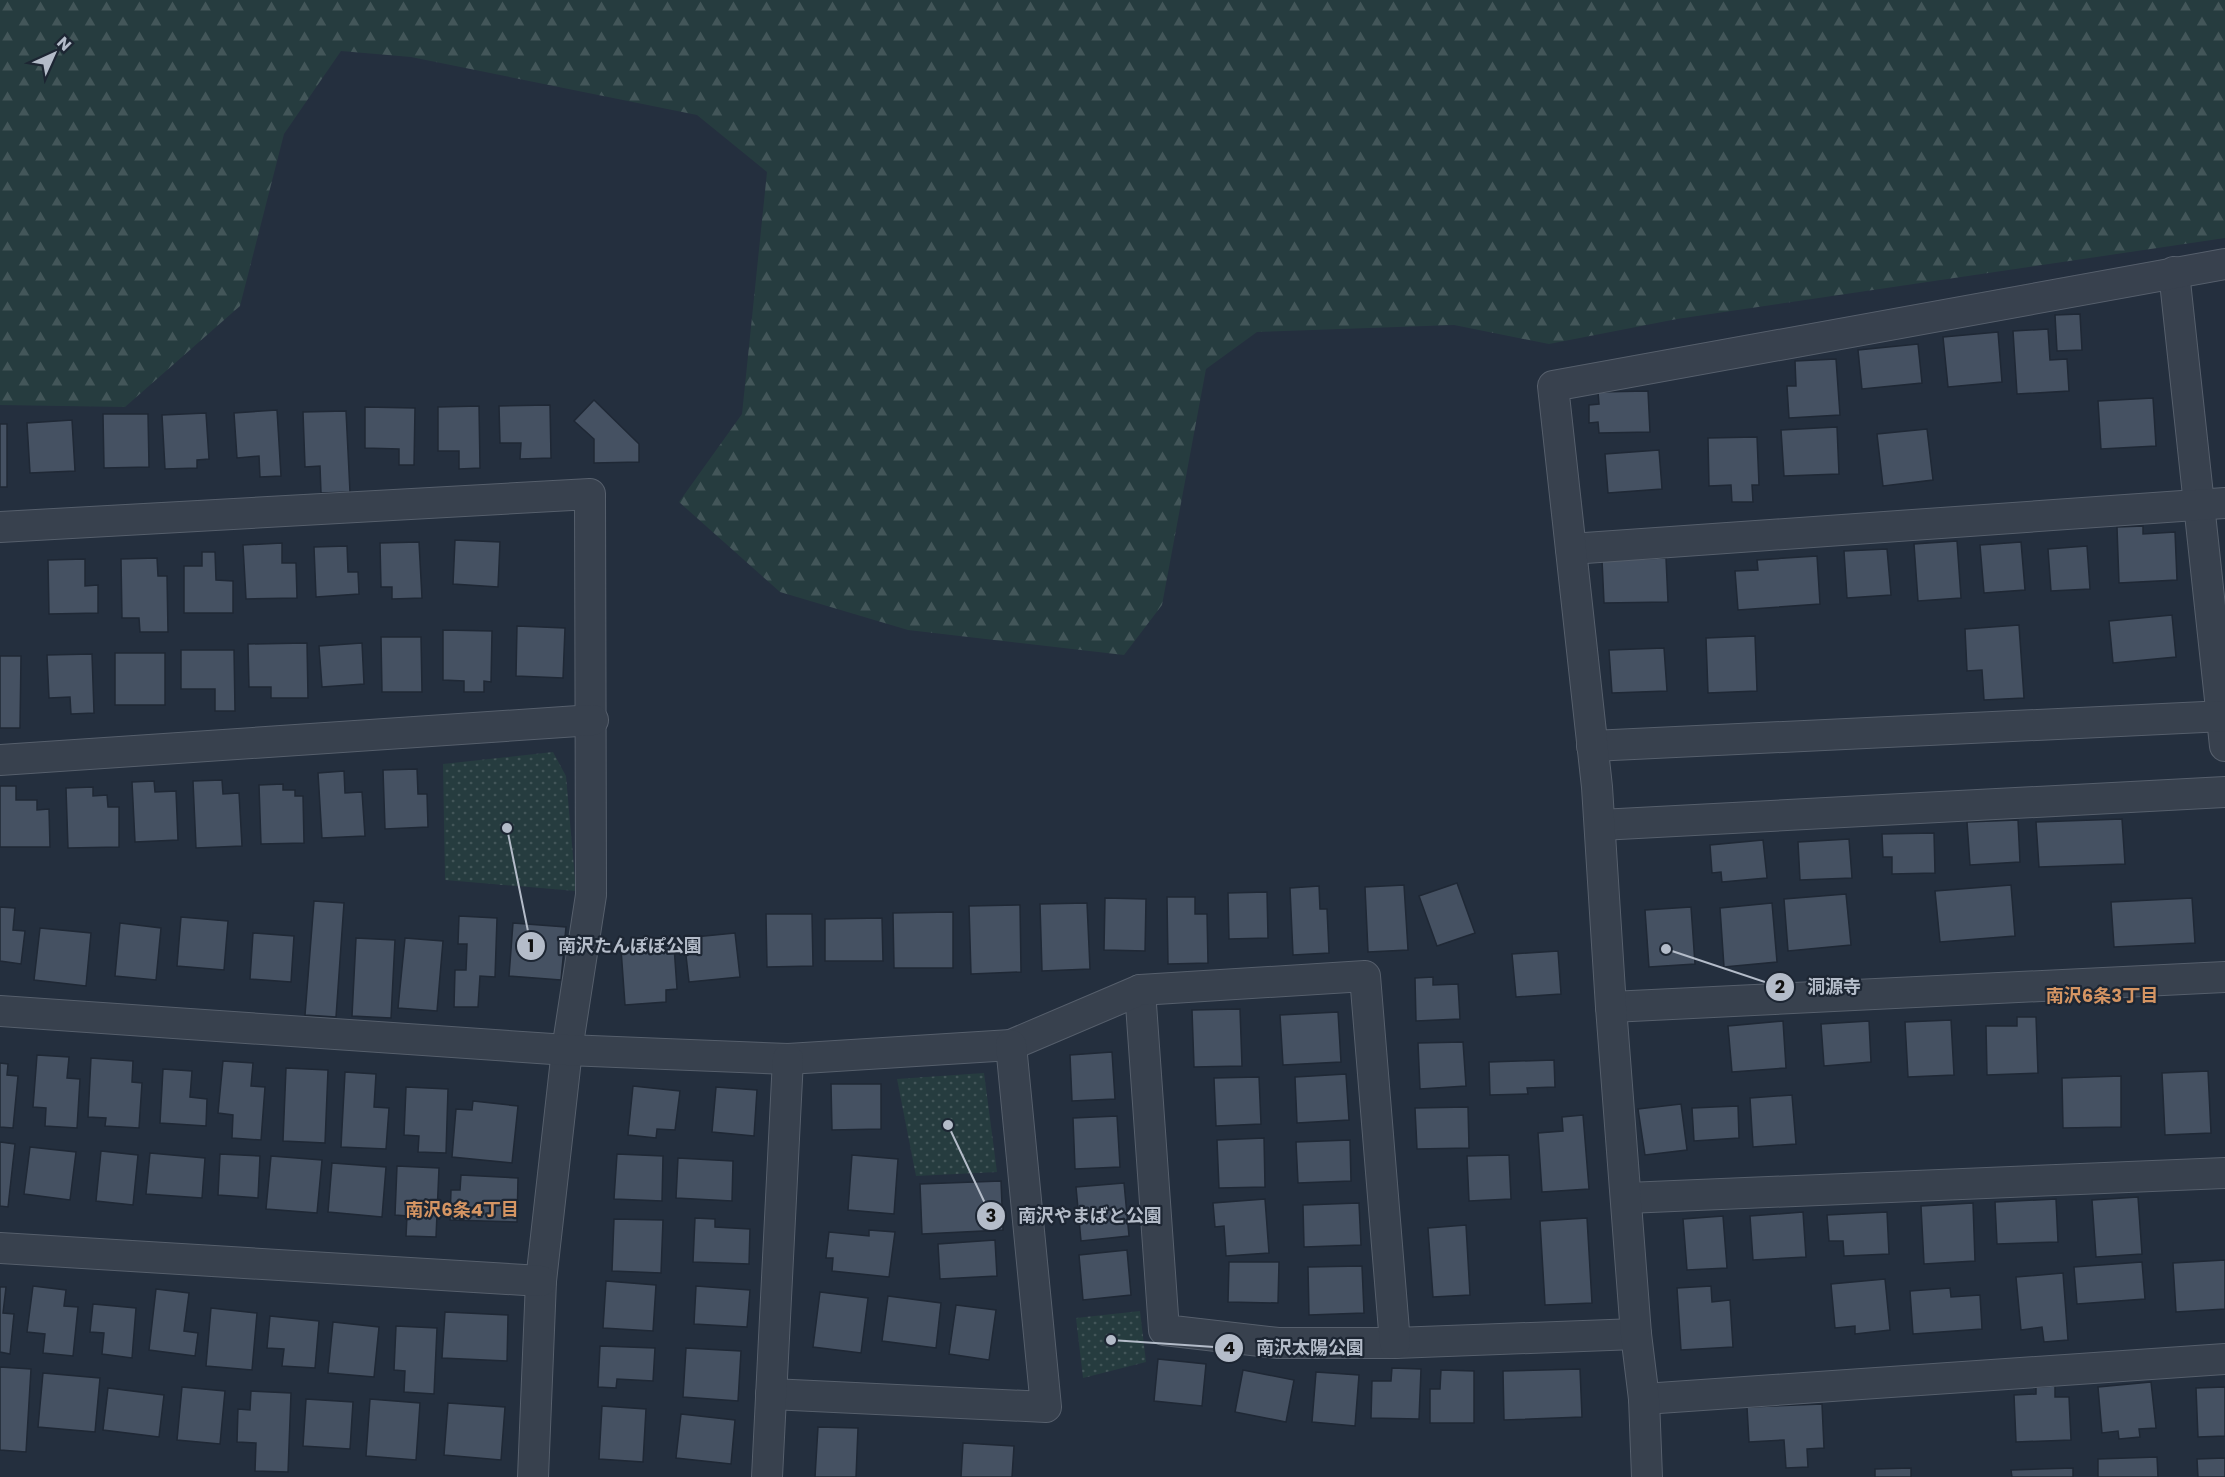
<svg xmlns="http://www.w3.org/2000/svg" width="2225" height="1477" font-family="Poppins,'Noto Sans JP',sans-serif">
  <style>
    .forest { fill: url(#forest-firs) }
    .park { fill: url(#park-dots) }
    .building { fill: #455162; stroke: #1f2835; stroke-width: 1.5 }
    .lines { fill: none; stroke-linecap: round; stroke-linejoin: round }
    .minor-casing { stroke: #565f6c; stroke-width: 32 }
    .minor { stroke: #38414e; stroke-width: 30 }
    .labels { text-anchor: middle; stroke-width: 4.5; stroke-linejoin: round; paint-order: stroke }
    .neighbourhood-label { font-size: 18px; font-weight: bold; fill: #d59563; stroke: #1d2633 }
    .leader { fill: none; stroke: #b4bcc9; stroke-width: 2 }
    .callout-dot { fill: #b4bcc9; stroke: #1d2633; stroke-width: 2 }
    .mark-label { font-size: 18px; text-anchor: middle; font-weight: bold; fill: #111 }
    .callout-label { font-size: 18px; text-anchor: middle; font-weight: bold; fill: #b4bcc9; stroke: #1d2633; stroke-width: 4.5; stroke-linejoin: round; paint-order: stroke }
  </style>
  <defs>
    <pattern id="forest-firs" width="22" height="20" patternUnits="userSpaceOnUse" patternTransform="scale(1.5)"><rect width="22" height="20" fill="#263c3f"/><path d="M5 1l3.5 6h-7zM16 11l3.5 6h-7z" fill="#435659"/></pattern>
    <pattern id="park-dots" width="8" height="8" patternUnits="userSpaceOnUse" patternTransform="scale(1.5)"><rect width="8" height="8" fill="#263c3f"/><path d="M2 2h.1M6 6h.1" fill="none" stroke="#435659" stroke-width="1.8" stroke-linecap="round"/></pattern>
  </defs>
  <rect width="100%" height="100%" fill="#242f3e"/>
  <!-- forest -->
  <path class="forest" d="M0,0H2225V238L1677,319L1549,344L1454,325L1257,332L1206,369L1162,605L1124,655L908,630L780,592L679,502L742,414L767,172L697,115L411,57L341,51L284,134L240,306L125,407L0,405Z"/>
  <!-- park -->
  <g class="park">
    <path d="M553,752L566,776L576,891L445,880L443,764Z"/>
    <path d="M984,1073L997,1172L916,1176L897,1079Z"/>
    <path d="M1140,1311L1146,1362L1083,1378L1076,1318Z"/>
  </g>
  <!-- building -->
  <g class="building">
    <path d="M2080,314L2082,350L2057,351L2055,315Z"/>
    <path d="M2048,329L2050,360L2067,359L2069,391L2017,394L2013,331Z"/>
    <path d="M1998,332L2002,382L1948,387L1943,337Z"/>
    <path d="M1918,344L1922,383L1862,389L1858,350Z"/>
    <path d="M1836,359L1840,415L1789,418L1787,386H1796L1795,361Z"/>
    <path d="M1648,391L1650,432L1599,433L1598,422L1589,423V405L1599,404L1598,392Z"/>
    <path d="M2153,398L2156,446L2101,449L2098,401Z"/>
    <path d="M594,400L639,444V462L594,463V439L574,421Z"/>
    <path d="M550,405L551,458L520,459L521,443H500L499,406Z"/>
    <path d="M479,406L480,468L459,469V451H438V407Z"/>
    <path d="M365,407L415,408L414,465H399V449L365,448Z"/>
    <path d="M277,410L281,476L260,477L259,456L237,458L234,413Z"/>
    <path d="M346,411L350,492L321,493L320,466L305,467L303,412Z"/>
    <path d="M206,413L209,459L197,460V468L165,469L162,415Z"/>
    <path d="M103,414H148L149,467L104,468Z"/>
    <path d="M72,420L75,471L30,473L27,423Z"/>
    <rect x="0" y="424" width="7" height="63"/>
    <path d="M1837,427L1839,474L1784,476L1781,430Z"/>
    <path d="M1927,429L1933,480L1883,486L1877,434Z"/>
    <path d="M1757,437L1759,485H1752L1753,502H1732L1731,485L1709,486L1708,438Z"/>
    <path d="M1659,450L1662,489L1608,493L1605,454Z"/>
    <path d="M2143,526V534L2175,532L2177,580L2119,583L2117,527Z"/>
    <path d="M455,540L500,542L498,587L453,584Z"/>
    <path d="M1957,541L1961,598L1918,601L1914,544Z"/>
    <path d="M419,542L422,598L392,599V587H381L380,543Z"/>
    <path d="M2021,542L2025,590L1984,593L1980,545Z"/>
    <path d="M282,543V563H296L297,598L246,599L243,545Z"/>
    <path d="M347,546L348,572H358L359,594L316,597L314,547Z"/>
    <path d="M2087,546L2090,589L2051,591L2048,549Z"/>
    <path d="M1887,549L1891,595L1847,598L1844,551Z"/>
    <path d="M202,552H215L216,580L233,581V613H184V566H202Z"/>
    <path d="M1817,556L1820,604L1738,610L1735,571L1758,570L1757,560Z"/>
    <path d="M157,558L158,576H167L168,632H140L139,618H122L121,559Z"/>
    <path d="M1666,558L1668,602L1604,603L1602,560Z"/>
    <path d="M85,559V586L98,585V613L49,614L48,560Z"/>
    <path d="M2172,615L2176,657L2113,663L2109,621Z"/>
    <path d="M2019,625L2024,698L1984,700L1982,670L1967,671L1965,629Z"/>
    <path d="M517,626L565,628L563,678L516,676Z"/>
    <path d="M443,630L492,631L491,682L484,681V692H464V681L443,680Z"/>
    <path d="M1755,636L1757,691L1708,693L1706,638Z"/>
    <path d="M381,637H421L422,692H382Z"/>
    <path d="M307,643L308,698H271V687H249L248,644Z"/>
    <path d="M362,643L364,684L322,687L319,646Z"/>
    <path d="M1664,648L1667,691L1612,693L1609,650Z"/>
    <path d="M181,650H234L235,711H215V689H181Z"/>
    <rect x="115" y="653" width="50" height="52"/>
    <path d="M92,654L94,713L71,714L70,697L49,698L47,655Z"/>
    <path d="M0,656H21L20,728H0Z"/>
    <path d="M417,769L418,794H427L428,827L385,829L383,770Z"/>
    <path d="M344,771L345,793L362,792L365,836L322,838L318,773Z"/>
    <path d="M222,780L223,794L239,793L242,846L196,848L193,781Z"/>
    <path d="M154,781L155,792L176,791L178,840L135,842L132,782Z"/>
    <path d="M283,784V790H295V796H303L304,843L261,844L259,785Z"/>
    <path d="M0,786H16V800H37V810L49,809L50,847H0Z"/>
    <path d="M93,787V796L107,795L108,807H119V847L68,848L66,788Z"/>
    <path d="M2122,819L2125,864L2039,867L2036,822Z"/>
    <path d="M2018,820L2020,862L1970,865L1967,822Z"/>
    <path d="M1934,833L1935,873L1892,874V857H1883L1882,834Z"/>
    <path d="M1849,839L1852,878L1800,880L1798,842Z"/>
    <path d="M1763,840L1767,878L1722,882L1721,872L1712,873L1710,845Z"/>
    <path d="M1457,883L1475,933L1437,946L1419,896Z"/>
    <path d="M1404,885L1408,950L1368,952L1365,887Z"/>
    <path d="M2011,885L2015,936L1940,942L1935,891Z"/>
    <path d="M1319,886L1320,909H1327L1329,953L1293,955L1290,888Z"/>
    <path d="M1267,892L1268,938L1229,939L1228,893Z"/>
    <path d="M1846,894L1851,945L1788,951L1784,899Z"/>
    <path d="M1167,897H1195V914H1207L1208,963L1168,964Z"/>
    <path d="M1105,898L1146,899L1145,951L1104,950Z"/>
    <path d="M2192,898L2195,943L2114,947L2111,902Z"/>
    <path d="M314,901L344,903L336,1017L305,1015Z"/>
    <path d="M1087,903L1090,969L1042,971L1040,904Z"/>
    <path d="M1772,903L1777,962L1724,967L1720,908Z"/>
    <path d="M1020,905L1021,972L971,974L969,906Z"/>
    <path d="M0,907L15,908L13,930L25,931L21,964L0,961Z"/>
    <path d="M1691,907L1695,964L1649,967L1645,910Z"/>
    <path d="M953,912V968H894L893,913Z"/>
    <path d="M766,914H812L813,966L767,967Z"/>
    <path d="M459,916L497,918L495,977L480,976L478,1007H454L455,970H466L467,944H458Z"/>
    <path d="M181,917L228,921L224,970L177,966Z"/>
    <path d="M882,918L883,961H825V919Z"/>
    <path d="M120,923L161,928L156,980L115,976Z"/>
    <path d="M513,923L566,927L561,980L509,976Z"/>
    <path d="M40,928L91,933L86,986L34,980Z"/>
    <path d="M253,933L294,936L291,982L250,979Z"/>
    <path d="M735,933L740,977L689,982L684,938Z"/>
    <path d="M356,938L395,940L391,1018L352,1016Z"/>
    <path d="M405,938L443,941L437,1011L398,1008Z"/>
    <path d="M674,946L677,989L666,990V1002L625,1005L621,949Z"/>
    <path d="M1558,951L1561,994L1516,997L1512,954Z"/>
    <path d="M1433,977V985L1458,984L1460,1019L1416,1021L1415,978Z"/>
    <path d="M1240,1009L1242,1066L1194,1067L1192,1010Z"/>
    <path d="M1338,1012L1341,1062L1283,1065L1280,1015Z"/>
    <path d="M2017,1017H2036L2038,1073L1987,1075L1986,1026H2017Z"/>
    <path d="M1951,1020L1954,1075L1908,1077L1905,1022Z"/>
    <path d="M1783,1021L1786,1068L1732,1072L1728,1026Z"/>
    <path d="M1869,1021L1871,1062L1824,1066L1821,1024Z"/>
    <path d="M1463,1042L1466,1086L1420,1089L1418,1043Z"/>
    <path d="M1112,1052L1115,1099L1072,1101L1070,1055Z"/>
    <path d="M37,1055L69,1057L67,1078L80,1079L77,1128L45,1126L46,1108L33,1107Z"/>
    <path d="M91,1058L133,1061L132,1082L142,1083L139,1128L105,1126L106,1118L88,1117Z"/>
    <path d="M1554,1060L1555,1087L1527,1088L1528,1094L1490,1095L1489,1062Z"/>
    <path d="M223,1061L253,1063L251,1086L265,1087L261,1140L232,1138L233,1115L218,1113Z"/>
    <path d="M0,1063L8,1064L7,1075L18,1076L13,1128L0,1127Z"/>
    <path d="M286,1068L328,1070L325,1143L283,1141Z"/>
    <path d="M163,1069L192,1071L190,1097L207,1099L206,1126L160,1123Z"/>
    <path d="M2208,1071L2211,1133L2165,1135L2162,1073Z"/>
    <path d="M345,1072L376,1074L374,1107L389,1108L386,1149L341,1147Z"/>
    <path d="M1346,1074L1349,1120L1297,1123L1295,1077Z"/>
    <path d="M2121,1076V1127L2063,1128L2062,1078Z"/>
    <path d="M1259,1077L1261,1124L1216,1126L1214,1078Z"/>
    <path d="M831,1084H881V1129L832,1130Z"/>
    <path d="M633,1086L680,1091L675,1130L657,1129L656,1138L628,1135Z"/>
    <path d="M406,1087L448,1089L446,1153L418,1152L419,1136L404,1135Z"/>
    <path d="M716,1087L757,1090L754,1136L712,1132Z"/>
    <path d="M1792,1095L1796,1144L1753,1147L1750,1098Z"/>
    <path d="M473,1101L518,1106L512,1163L452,1157L456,1109L472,1110Z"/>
    <path d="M1681,1104L1687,1150L1645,1155L1638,1109Z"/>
    <path d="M1738,1106L1739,1138L1694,1141L1692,1108Z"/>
    <path d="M1468,1107L1469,1148L1417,1149L1415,1108Z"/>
    <path d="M1583,1115L1589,1189L1542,1192L1538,1133L1563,1131L1562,1117Z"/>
    <path d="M1117,1116L1120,1167L1075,1169L1073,1118Z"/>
    <path d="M1264,1138L1265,1187L1219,1188L1217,1140Z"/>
    <path d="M1350,1140L1351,1181L1298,1183L1296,1142Z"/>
    <path d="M0,1142L15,1144L8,1207L0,1206Z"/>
    <path d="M30,1147L76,1152L70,1200L24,1194Z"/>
    <path d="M101,1151L138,1155L133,1205L96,1201Z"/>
    <path d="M150,1153L205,1158L202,1198L146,1194Z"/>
    <path d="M220,1154L260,1156L258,1198L218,1195Z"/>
    <path d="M617,1154L663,1156L662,1201L614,1199Z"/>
    <path d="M852,1155L898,1159L894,1214L848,1210Z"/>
    <path d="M1509,1155L1511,1199L1469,1201L1467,1156Z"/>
    <path d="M271,1156L322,1160L317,1213L266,1209Z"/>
    <path d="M678,1158L733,1161L732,1201L676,1198Z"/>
    <path d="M332,1163L386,1167L382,1217L328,1212Z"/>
    <path d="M397,1166L439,1168L436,1237L406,1236L407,1216L395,1215Z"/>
    <path d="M461,1175L518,1178L517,1222L450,1220L451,1190H460Z"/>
    <path d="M1001,1181L1003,1230L922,1234L920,1184Z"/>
    <path d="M1124,1183L1129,1236L1081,1241L1076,1187Z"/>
    <path d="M2138,1197L2142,1254L2096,1257L2092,1200Z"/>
    <path d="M1265,1199L1269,1253L1226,1256L1224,1226L1215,1227L1213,1203Z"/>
    <path d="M2056,1199L2058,1242L1997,1244L1995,1202Z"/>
    <path d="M1359,1203L1361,1245L1304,1247L1303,1205Z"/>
    <path d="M1973,1203L1975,1261L1924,1264L1921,1206Z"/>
    <path d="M1803,1212L1806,1257L1753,1260L1750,1216Z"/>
    <path d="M1887,1212L1889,1254L1844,1256L1843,1241H1829L1827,1215Z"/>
    <path d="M1723,1216L1727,1268L1687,1270L1683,1219Z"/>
    <path d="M695,1218L715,1219V1227L750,1229L749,1264L693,1262Z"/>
    <path d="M1587,1218L1592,1303L1545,1305L1540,1221Z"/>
    <path d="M614,1219L663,1220L661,1273L612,1271Z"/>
    <path d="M1466,1225L1470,1295L1433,1297L1428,1228Z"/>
    <path d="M869,1230L895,1232L889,1277L832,1271L833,1258H826L829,1232L869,1236Z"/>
    <path d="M995,1240L997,1276L940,1279L938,1244Z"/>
    <path d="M1127,1250L1131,1295L1083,1300L1079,1255Z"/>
    <path d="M2225,1260V1309L2176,1312L2173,1263Z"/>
    <path d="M1229,1262H1279L1278,1303L1228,1302Z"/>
    <path d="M2142,1262L2145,1299L2077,1304L2074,1267Z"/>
    <path d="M1362,1266L1364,1313L1309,1315L1308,1267Z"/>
    <path d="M2063,1273L2068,1340L2044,1342L2042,1327L2021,1330L2016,1277Z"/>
    <path d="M1885,1279L1890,1330L1855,1334V1326L1835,1328L1831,1284Z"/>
    <path d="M606,1281L656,1285L653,1331L603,1328Z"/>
    <path d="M33,1286L66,1290L64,1306L78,1307L73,1356L43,1353L45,1334L27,1332Z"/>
    <path d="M696,1286L750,1290L747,1327L694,1324Z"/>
    <path d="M1711,1286L1712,1302L1730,1300L1733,1347L1681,1350L1677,1288Z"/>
    <path d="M0,1287H6L3,1313L14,1314L10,1354L0,1352Z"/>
    <path d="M1950,1288L1951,1297L1980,1295L1982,1329L1913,1334L1910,1291Z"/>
    <path d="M156,1289L189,1293L184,1331L198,1333L195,1356L149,1350Z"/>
    <path d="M820,1292L868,1298L861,1353L813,1347Z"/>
    <path d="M888,1296L941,1303L936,1348L882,1341Z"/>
    <path d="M93,1304L136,1308L132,1358L102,1354L104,1333L90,1332Z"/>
    <path d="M956,1305L996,1310L989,1360L949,1354Z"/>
    <path d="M211,1308L257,1313L252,1370L206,1366Z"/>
    <path d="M445,1312L508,1315L507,1361L442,1358Z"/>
    <path d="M270,1316L319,1321L315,1368L282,1366L284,1349L267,1348Z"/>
    <path d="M333,1322L379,1327L374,1377L328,1373Z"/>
    <path d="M396,1326L437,1328L434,1394L404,1392L405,1371L394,1370Z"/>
    <path d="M600,1346L655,1348L653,1381L617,1379L616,1388L598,1387Z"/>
    <path d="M686,1348L741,1351L738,1401L683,1397Z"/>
    <path d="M1158,1359L1206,1364L1202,1406L1154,1401Z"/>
    <path d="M0,1367L31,1369L26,1452L0,1450Z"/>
    <path d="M1392,1368L1421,1369L1419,1419L1371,1418L1372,1381H1391Z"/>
    <path d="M1580,1369L1582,1417L1504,1420L1503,1371Z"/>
    <path d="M1243,1370L1294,1380L1286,1422L1235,1412Z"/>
    <path d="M1441,1370L1474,1371V1423H1430V1389H1440Z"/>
    <path d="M1316,1372L1359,1375L1355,1426L1312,1422Z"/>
    <path d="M43,1373L100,1378L95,1432L38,1427Z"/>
    <path d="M2151,1382L2156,1428L2139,1429L2140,1437L2119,1439L2118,1431L2102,1433L2098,1387Z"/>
    <path d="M2055,1386V1397H2069L2071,1440L2016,1442L2014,1395L2036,1394V1387Z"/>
    <path d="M182,1387L225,1391L220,1444L177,1440Z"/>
    <path d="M2225,1387V1436L2198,1437L2196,1388Z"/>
    <path d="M108,1388L164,1395L159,1437L103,1430Z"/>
    <path d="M251,1391L291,1393L288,1472L255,1471L256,1443L237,1442L238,1409L250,1410Z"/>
    <path d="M306,1399L353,1402L350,1449L303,1446Z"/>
    <path d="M370,1399L420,1403L416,1460L366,1456Z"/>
    <path d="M448,1403L505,1407L501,1460L444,1455Z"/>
    <path d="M1822,1404L1824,1448L1807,1449L1808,1467L1786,1468L1784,1440L1749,1442L1747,1407Z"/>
    <path d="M602,1406L646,1409L643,1462L599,1459Z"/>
    <path d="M681,1414L735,1420L731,1464L676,1458Z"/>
    <path d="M818,1427L858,1428L856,1477H815Z"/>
    <path d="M963,1443L1014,1446L1012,1477H961Z"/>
    <path d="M2157,1457L2158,1477H2098V1459Z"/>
    <path d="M2225,1458V1477H2198L2197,1459Z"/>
    <path d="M1911,1468V1477H1875V1469Z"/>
    <path d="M2073,1468V1477H2012L2011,1470Z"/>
  </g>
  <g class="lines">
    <!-- minor casing -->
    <g class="minor-casing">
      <g id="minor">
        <path d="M2174,272L2225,746"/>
        <path d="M0,527L590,494L591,895L567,1050L541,1281L533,1477"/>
        <path d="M1571,549L2225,503"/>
        <path d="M1592,746L2225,716"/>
        <path d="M0,760L593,720"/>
        <path d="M1600,825L2225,792"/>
        <path d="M1140,990L1164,1330L1278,1343H1395L1636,1334"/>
        <path d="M1611,1007L2225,977"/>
        <path d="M0,1011L567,1050L788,1059L1011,1045L1140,990L1365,976L1395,1343"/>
        <path d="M1627,1198L2225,1173"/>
        <path d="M0,1248L541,1281"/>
        <path d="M771,1394L1046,1407L1011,1045"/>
        <path d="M1644,1399L2225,1359"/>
        <path d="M767,1477L788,1059"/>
        <path d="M1647,1477L1644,1399L1636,1334L1611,1007L1597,787L1553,386L2225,264"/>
      </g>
    </g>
    <!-- minor -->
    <use href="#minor" class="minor"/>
  </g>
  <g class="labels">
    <!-- neighbourhood labels -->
    <g class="neighbourhood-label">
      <text x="2102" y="1002">南沢6条3丁目</text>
      <text x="462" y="1216">南沢6条4丁目</text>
    </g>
  </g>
  <!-- callouts -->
  <path class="leader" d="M507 828L531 946M1666 949L1780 987M948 1125L991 1216M1111 1340L1229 1348"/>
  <g class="callout-dot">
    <circle cx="507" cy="828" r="6"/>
    <circle cx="1666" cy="949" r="6"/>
    <circle cx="948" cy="1125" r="6"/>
    <circle cx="1111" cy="1340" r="6"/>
    <circle cx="531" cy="946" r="15"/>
    <circle cx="1780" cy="987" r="15"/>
    <circle cx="991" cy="1216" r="15"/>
    <circle cx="1229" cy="1348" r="15"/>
  </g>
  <g class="mark-label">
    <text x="531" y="952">1</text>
    <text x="1780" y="993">2</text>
    <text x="991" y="1222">3</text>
    <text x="1229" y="1354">4</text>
  </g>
  <g class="callout-label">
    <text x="630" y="952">南沢たんぽぽ公園</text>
    <text x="1834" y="993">洞源寺</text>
    <text x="1090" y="1222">南沢やまばと公園</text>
    <text x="1310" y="1354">南沢太陽公園</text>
  </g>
  <!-- north arrow -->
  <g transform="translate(54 54) rotate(45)" stroke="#1d2633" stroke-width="4.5" paint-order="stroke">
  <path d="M0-4.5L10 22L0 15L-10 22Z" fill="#b4bcc9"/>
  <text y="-9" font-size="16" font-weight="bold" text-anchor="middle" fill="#b4bcc9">N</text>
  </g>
</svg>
